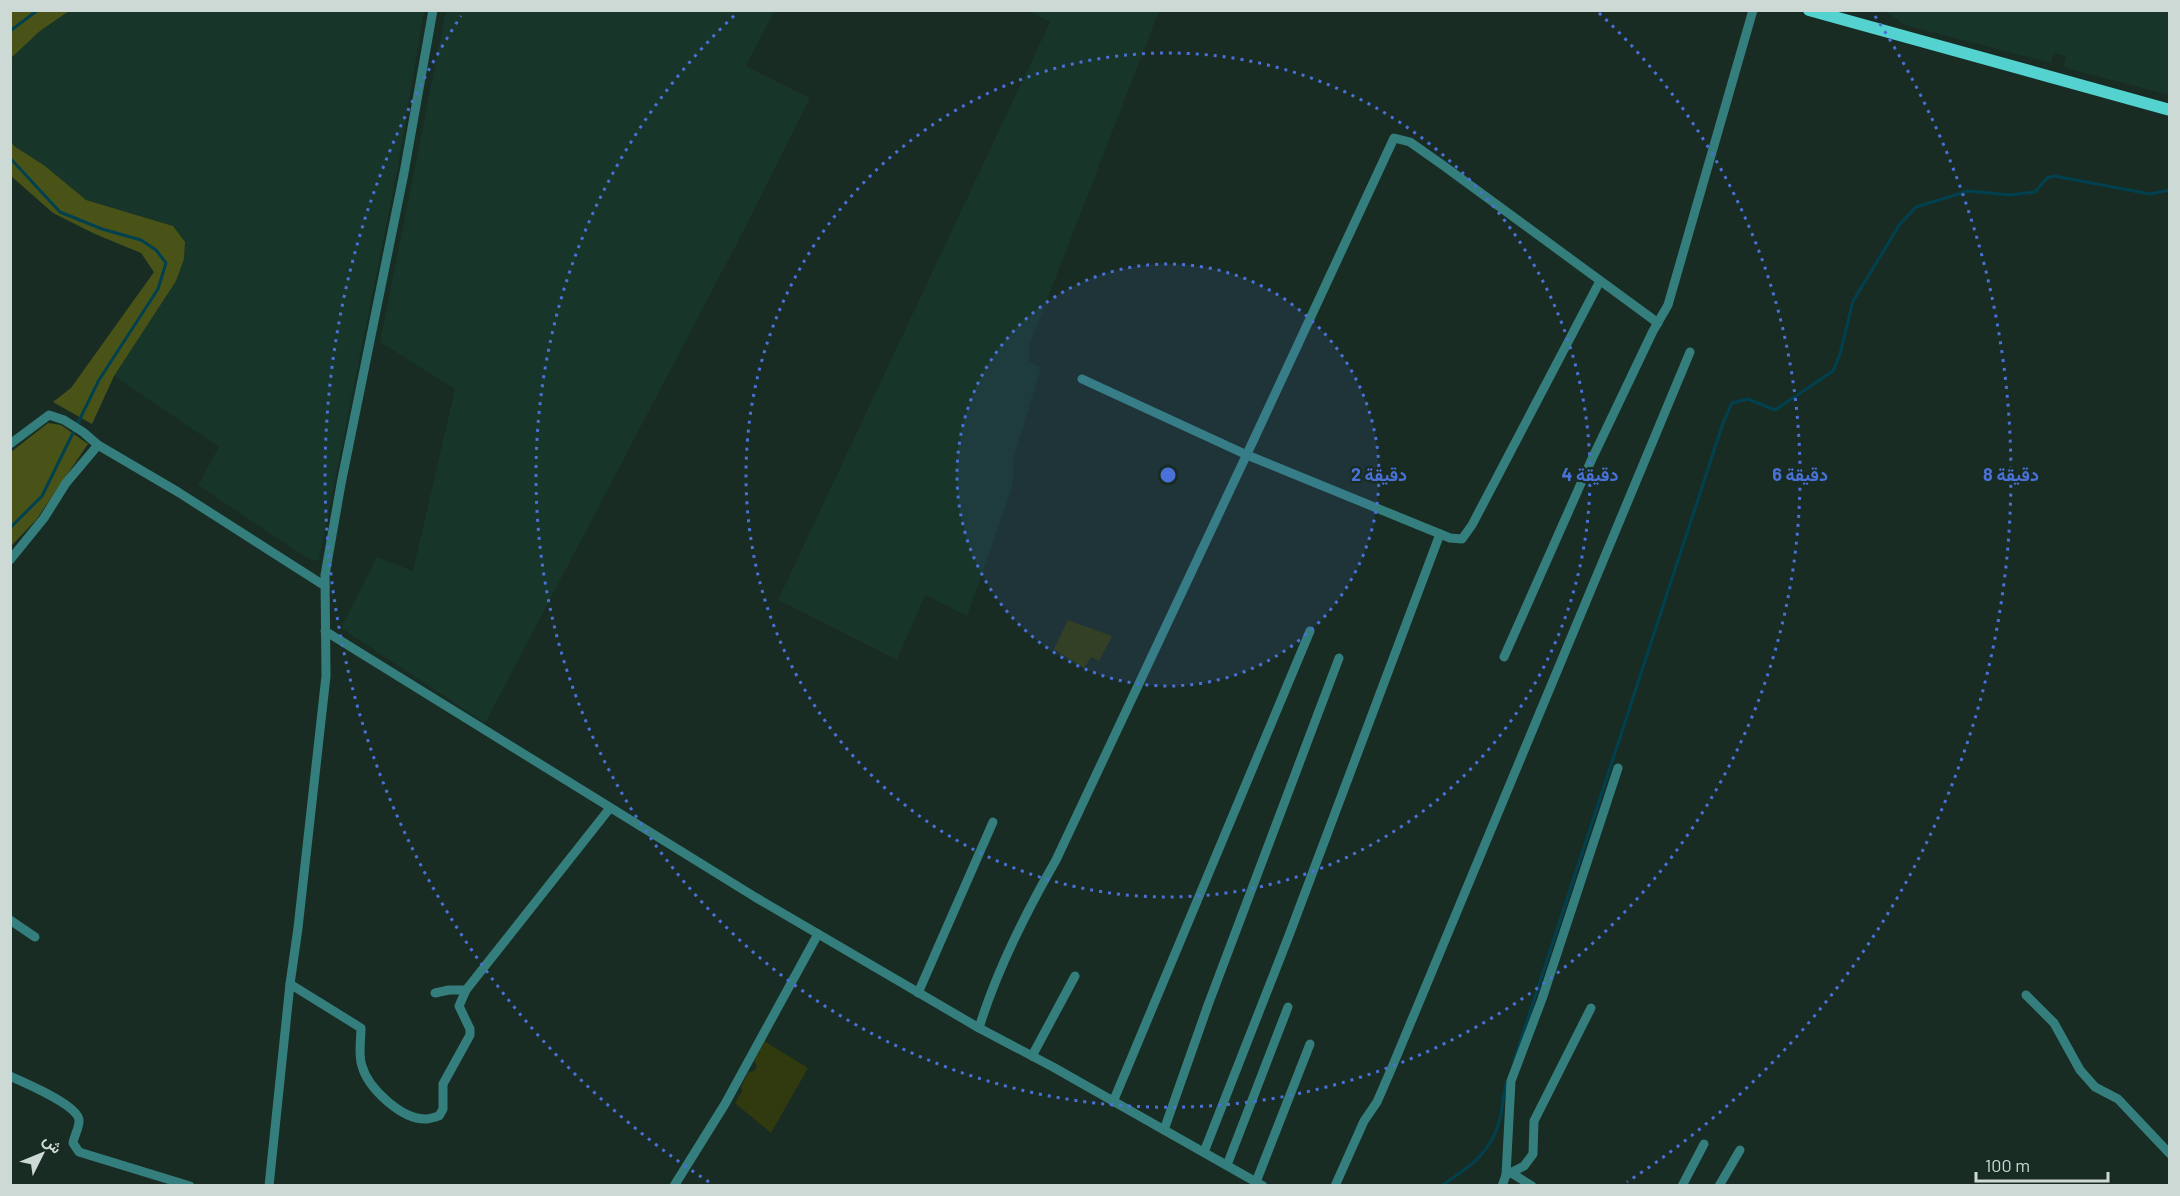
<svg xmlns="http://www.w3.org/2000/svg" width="2180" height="1196" font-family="Barlow,Vazirmatn,sans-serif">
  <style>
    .built { fill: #18352a }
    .green { fill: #31390e }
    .forest { fill: #495318 }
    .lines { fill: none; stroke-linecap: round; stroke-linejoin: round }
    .stream { stroke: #01414f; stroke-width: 3 }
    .minor { stroke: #347f7d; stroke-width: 9 }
    .major { stroke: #53d2cf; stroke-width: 12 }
    .ring { fill: none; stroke: #4971d7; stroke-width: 3; stroke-dasharray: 3 6 }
    .centre { fill: #4971d7; stroke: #182c24; stroke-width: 3 }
    .ring-label { font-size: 18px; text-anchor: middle; font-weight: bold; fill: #4971d7; stroke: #182c24; stroke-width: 4.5; stroke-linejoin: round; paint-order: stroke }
  </style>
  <rect width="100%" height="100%" fill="#182c24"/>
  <!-- built -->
  <g class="built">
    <path d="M69,11H424L398,166L319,560H310L198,485L219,447L114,376L176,281L184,259L185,242L173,226L86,200L45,166L14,146L11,140V58L40,31Z"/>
    <path d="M446,11H774L746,66L810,98L745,228L485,723L341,628L377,557L413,571L455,389L380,342Z"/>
    <path d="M1029,11H1159L1028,349L1029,361L1041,368L1014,457L1012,488L967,616L925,595L897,660L778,600L1050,22Z"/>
    <path d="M1885,11H2169V95L2066,68L2064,65L2066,56L2054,53L2051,63L1905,25Z"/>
  </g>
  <!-- green -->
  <g class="green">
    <path d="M1068,620L1112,636L1099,661L1091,657L1084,668L1054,649Z"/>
    <path d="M764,1041L808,1068L771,1133L735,1103L742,1091L741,1086L749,1072L754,1071L757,1066L754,1061Z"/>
  </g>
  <!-- forest -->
  <g class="forest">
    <path d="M11,10H69V11L40,31L11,58Z"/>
    <path d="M10,140L14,146L45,166L86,200L173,226L185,242L184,259L176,281L114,376L92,424L53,402L71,388L154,272L141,253L95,234L53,213L11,176Z"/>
    <path d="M48,423L61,425L88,444L36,520L11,546V452Z"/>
  </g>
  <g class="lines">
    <!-- stream -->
    <g class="stream">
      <path d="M10,31L38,10"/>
      <path d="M10,158L60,212L102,229L141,240L156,250L166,263L158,289L99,380L42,496L10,528"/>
      <path d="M1514,1061L1723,423L1732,403L1748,399L1775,410L1833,371L1840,354L1853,301L1900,224L1916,207L1968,191L2010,195L2035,192L2047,178L2054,176L2150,194L2170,190"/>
      <path d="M1441,1186C1469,1167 1491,1154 1500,1119C1503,1107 1503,1094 1507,1081"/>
    </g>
    <!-- minor -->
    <g class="minor">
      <path d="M1082,379L1247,455L1450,538L1462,539L1472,525L1600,281"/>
      <path d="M10,444L49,415L64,420L83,432L98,445L178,492L325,586"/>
      <path d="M10,560L44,518L66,483L98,445"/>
      <path d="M325,631L755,897L979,1028L1053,1067L1263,1186"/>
      <path d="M1504,657L1590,463L1653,331L1668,305L1753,10"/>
      <path d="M10,920L35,937"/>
      <path d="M290,984L361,1028C361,1040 358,1055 362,1066C368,1088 401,1119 425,1119C429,1119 435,1117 439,1116L443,1109V1084L470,1035V1029L459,1006L466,990L610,808"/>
      <path d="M435,993L449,990H466"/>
      <path d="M918,993L993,822"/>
      <path d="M2026,995L2054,1023L2080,1070L2095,1087L2118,1099L2170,1154"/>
      <path d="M979,1028C997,969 1025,914 1056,860L1254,439L1394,138L1410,142L1444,166L1658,323"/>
      <path d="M1032,1056L1075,976"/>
      <path d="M10,1076C24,1083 77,1104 79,1120C80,1126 74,1136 73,1143L79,1152L190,1186"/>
      <path d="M1113,1102L1310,631"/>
      <path d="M1164,1130L1208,1005L1339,658"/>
      <path d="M1204,1152L1288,938L1440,534"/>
      <path d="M1227,1165L1288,1007"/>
      <path d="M1513,1174L1532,1186"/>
      <path d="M1506,1175L1524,1166L1533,1154L1534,1121L1591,1008"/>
      <path d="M1256,1182L1310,1044"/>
      <path d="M269,1186L290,984L298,928L326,676L325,575L341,484L404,173L433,10"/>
      <path d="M674,1186L725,1104L818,934"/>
      <path d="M1335,1186L1364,1121L1377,1102L1393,1065L1690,352"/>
      <path d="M1502,1186L1506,1175L1511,1081L1542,999L1618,768"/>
      <path d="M1682,1186L1704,1144"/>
      <path d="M1719,1186L1740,1150"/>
    </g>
    <!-- major -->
    <path class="major" d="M1809,10L2170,110"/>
  </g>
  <!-- distance rings -->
  <circle cx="1168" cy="475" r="211" fill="#4971d7" fill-opacity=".12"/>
  <g class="ring">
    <circle cx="1168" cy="475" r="211"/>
    <circle cx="1168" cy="475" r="422"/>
    <path d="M1599 13A632 632 0 1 1 737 13"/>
    <path d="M709 1182A843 843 0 0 1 461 16M1875 16A843 843 0 0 1 1627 1182"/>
  </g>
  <circle cx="1168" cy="475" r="9" class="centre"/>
  <g class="ring-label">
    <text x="1379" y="481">2 دقيقة</text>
    <text x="1590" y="481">4 دقيقة</text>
    <text x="1800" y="481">6 دقيقة</text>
    <text x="2011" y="481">8 دقيقة</text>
  </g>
  <!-- border -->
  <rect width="2180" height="1196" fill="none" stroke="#cdd9d4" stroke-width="24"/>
  <!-- north arrow -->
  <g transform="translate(42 1154) rotate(47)" stroke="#182c24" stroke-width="4.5" paint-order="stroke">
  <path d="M0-4.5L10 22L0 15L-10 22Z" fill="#cdd9d4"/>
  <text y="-9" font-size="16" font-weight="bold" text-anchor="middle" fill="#cdd9d4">ش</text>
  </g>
  <!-- scale -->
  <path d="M1976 1172v9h132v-9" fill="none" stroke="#cdd9d4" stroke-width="3"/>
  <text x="1985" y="1172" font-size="18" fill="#cdd9d4" stroke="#182c24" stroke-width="4.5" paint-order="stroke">100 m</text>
</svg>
